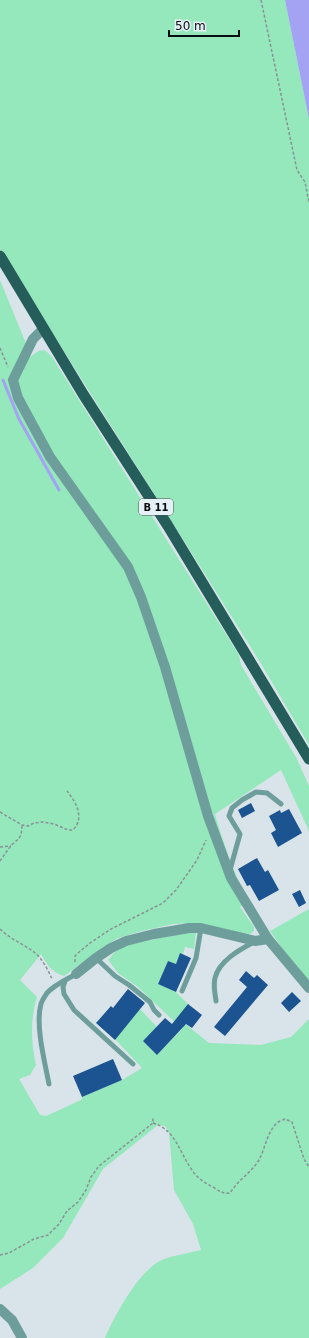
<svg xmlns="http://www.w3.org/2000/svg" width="309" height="1338" font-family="'DejaVu Sans',sans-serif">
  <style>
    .green { fill: #95e7bc }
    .water { fill: #a3a2f3 }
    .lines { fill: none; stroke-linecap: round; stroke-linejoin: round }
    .stream { stroke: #a3a2f3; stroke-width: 3 }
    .building { fill: #1b5490 }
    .path { stroke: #899296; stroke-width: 1.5; stroke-dasharray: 3 2; stroke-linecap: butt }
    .service { stroke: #6d9e9b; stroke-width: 5 }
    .minor { stroke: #6d9e9b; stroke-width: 10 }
    .primary { stroke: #255d5b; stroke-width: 11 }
    .labels { text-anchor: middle; stroke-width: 4; stroke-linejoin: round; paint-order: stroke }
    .shield { fill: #e5f1f6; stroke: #4a5154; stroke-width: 1 }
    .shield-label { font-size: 10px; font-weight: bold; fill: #080c0e }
  </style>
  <rect width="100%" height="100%" fill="#d8e4e9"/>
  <!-- green -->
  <g class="green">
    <path d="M0,0H285L309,119V745L260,662L203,571L89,391L0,249Z"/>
    <path d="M0,280L25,341L30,357C39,350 43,346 52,357L239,655L241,665L297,759L309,786V831L281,770L215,814C224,845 234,874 249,902L240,907L254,927V931C250,934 248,936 244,935L190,923L173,924L142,931L118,938L102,948L64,976C52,973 46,963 41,954L20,980L37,997C30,1019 31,1043 36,1065L30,1075L19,1079L40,1115L46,1116L81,1100L82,1097L122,1080L142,1068L115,1039L140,1009L157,1027L143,1041L157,1055L182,1029L138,987L118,973L108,960L115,952L125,946L182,933L196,932L194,949L185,947L183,954L180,953L176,964L168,961L158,984L176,992L188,1004L178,1018L209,1043L261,1045L291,1037L309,1019V1338H105C115,1315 140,1268 164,1259C176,1255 189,1253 201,1250L193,1224L174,1190L169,1132L165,1126L158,1125L103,1169L63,1238L33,1268L0,1289Z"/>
    <path d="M309,909V982L288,957L270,931Z"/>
  </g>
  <!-- water -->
  <path class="water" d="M285,0H309V119Z"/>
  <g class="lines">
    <!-- stream -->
    <path class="stream" d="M3,380L19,419L59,490"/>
  </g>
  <!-- building -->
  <g class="building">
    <path d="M251,803L255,811L242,818L238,810Z"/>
    <path d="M289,809L302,833L278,847L271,833L276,830L269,816L280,810L281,813Z"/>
    <path d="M257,858L265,872L268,870L279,890L259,901L250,885L247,886L238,869Z"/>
    <path d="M300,890L306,903L299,907L292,894Z"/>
    <path d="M180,953L191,958L176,992L158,984L168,961L176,964Z"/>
    <path d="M246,971L254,978L257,975L268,985L225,1036L214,1027L247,987L239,980Z"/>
    <path d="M128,989L145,1003L115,1040L96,1023L111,1006L113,1008Z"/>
    <path d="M292,992L301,1001L289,1012L281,1003Z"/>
    <path d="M188,1004L202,1015L192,1028L186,1024L157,1055L143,1041L165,1018L172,1024Z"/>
    <path d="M113,1059L122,1080L82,1097L73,1076Z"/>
  </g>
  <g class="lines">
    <!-- path -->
    <g class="path">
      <path d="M261,0L297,170L305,182L309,203"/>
      <path d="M0,348L8,367"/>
      <path d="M0,812L22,825L28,826L34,823L43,822L54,824L68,830H73C85,818 76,802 67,791"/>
      <path d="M0,847L11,846"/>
      <path d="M0,861C3,857 6,852 10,847C17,838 22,841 22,825"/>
      <path d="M0,929C10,939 23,944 34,952C42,958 48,970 52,979"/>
      <path d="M75,962V956L78,953L90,943L111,929L163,903L176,890L188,873L197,860L206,840"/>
      <path d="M153,1123C176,1130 179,1152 192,1170C197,1178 205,1183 213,1187C219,1191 223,1194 230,1193C238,1180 251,1173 259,1160C265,1149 267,1132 277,1123C279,1121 283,1120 285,1119L292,1122L304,1159L309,1167"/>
      <path d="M0,1255L9,1253L34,1239L48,1235L59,1224L67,1211L78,1202L86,1190L91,1177L99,1166L153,1123V1117"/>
    </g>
    <!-- service -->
    <g class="service">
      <path d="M230,870L240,834L229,816L232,808L242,800L256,792L267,793L281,804"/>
      <path d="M96,958L115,976L129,985L150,1002L154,1010L159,1015"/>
      <path d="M65,981L63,987L64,994L74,1010L133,1064"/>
      <path d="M182,991L196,958L201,928"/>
      <path d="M216,1001C215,993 213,986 215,978C219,961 239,950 254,942"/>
      <path d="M49,1084C45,1063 35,1025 41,1004C42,1000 45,996 47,993C55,984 66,980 76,974"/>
    </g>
    <!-- minor -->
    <g class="minor">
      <path d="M43,329L33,339L13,380L18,398L50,457L128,567L141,597L165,667L208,816L231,878L268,939L309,988"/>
      <path d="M76,974L96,958L111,948L126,941L154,934L189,928H201L255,941L268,939"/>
      <path d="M0,1309L12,1320L22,1338"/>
    </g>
    <!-- primary -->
    <path class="primary" d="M0,256L83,394L168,526L309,759"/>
  </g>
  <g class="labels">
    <!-- shield labels -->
    <rect class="shield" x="139" y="499" width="34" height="16" rx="3"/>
    <g class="shield-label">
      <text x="156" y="511">B 11</text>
    </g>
  </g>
  <!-- scale -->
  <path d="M169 30v6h70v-6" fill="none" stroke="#080c0e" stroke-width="2"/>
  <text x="175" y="30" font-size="12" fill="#080c0e" stroke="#e5f1f6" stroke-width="3" paint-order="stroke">50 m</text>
</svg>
